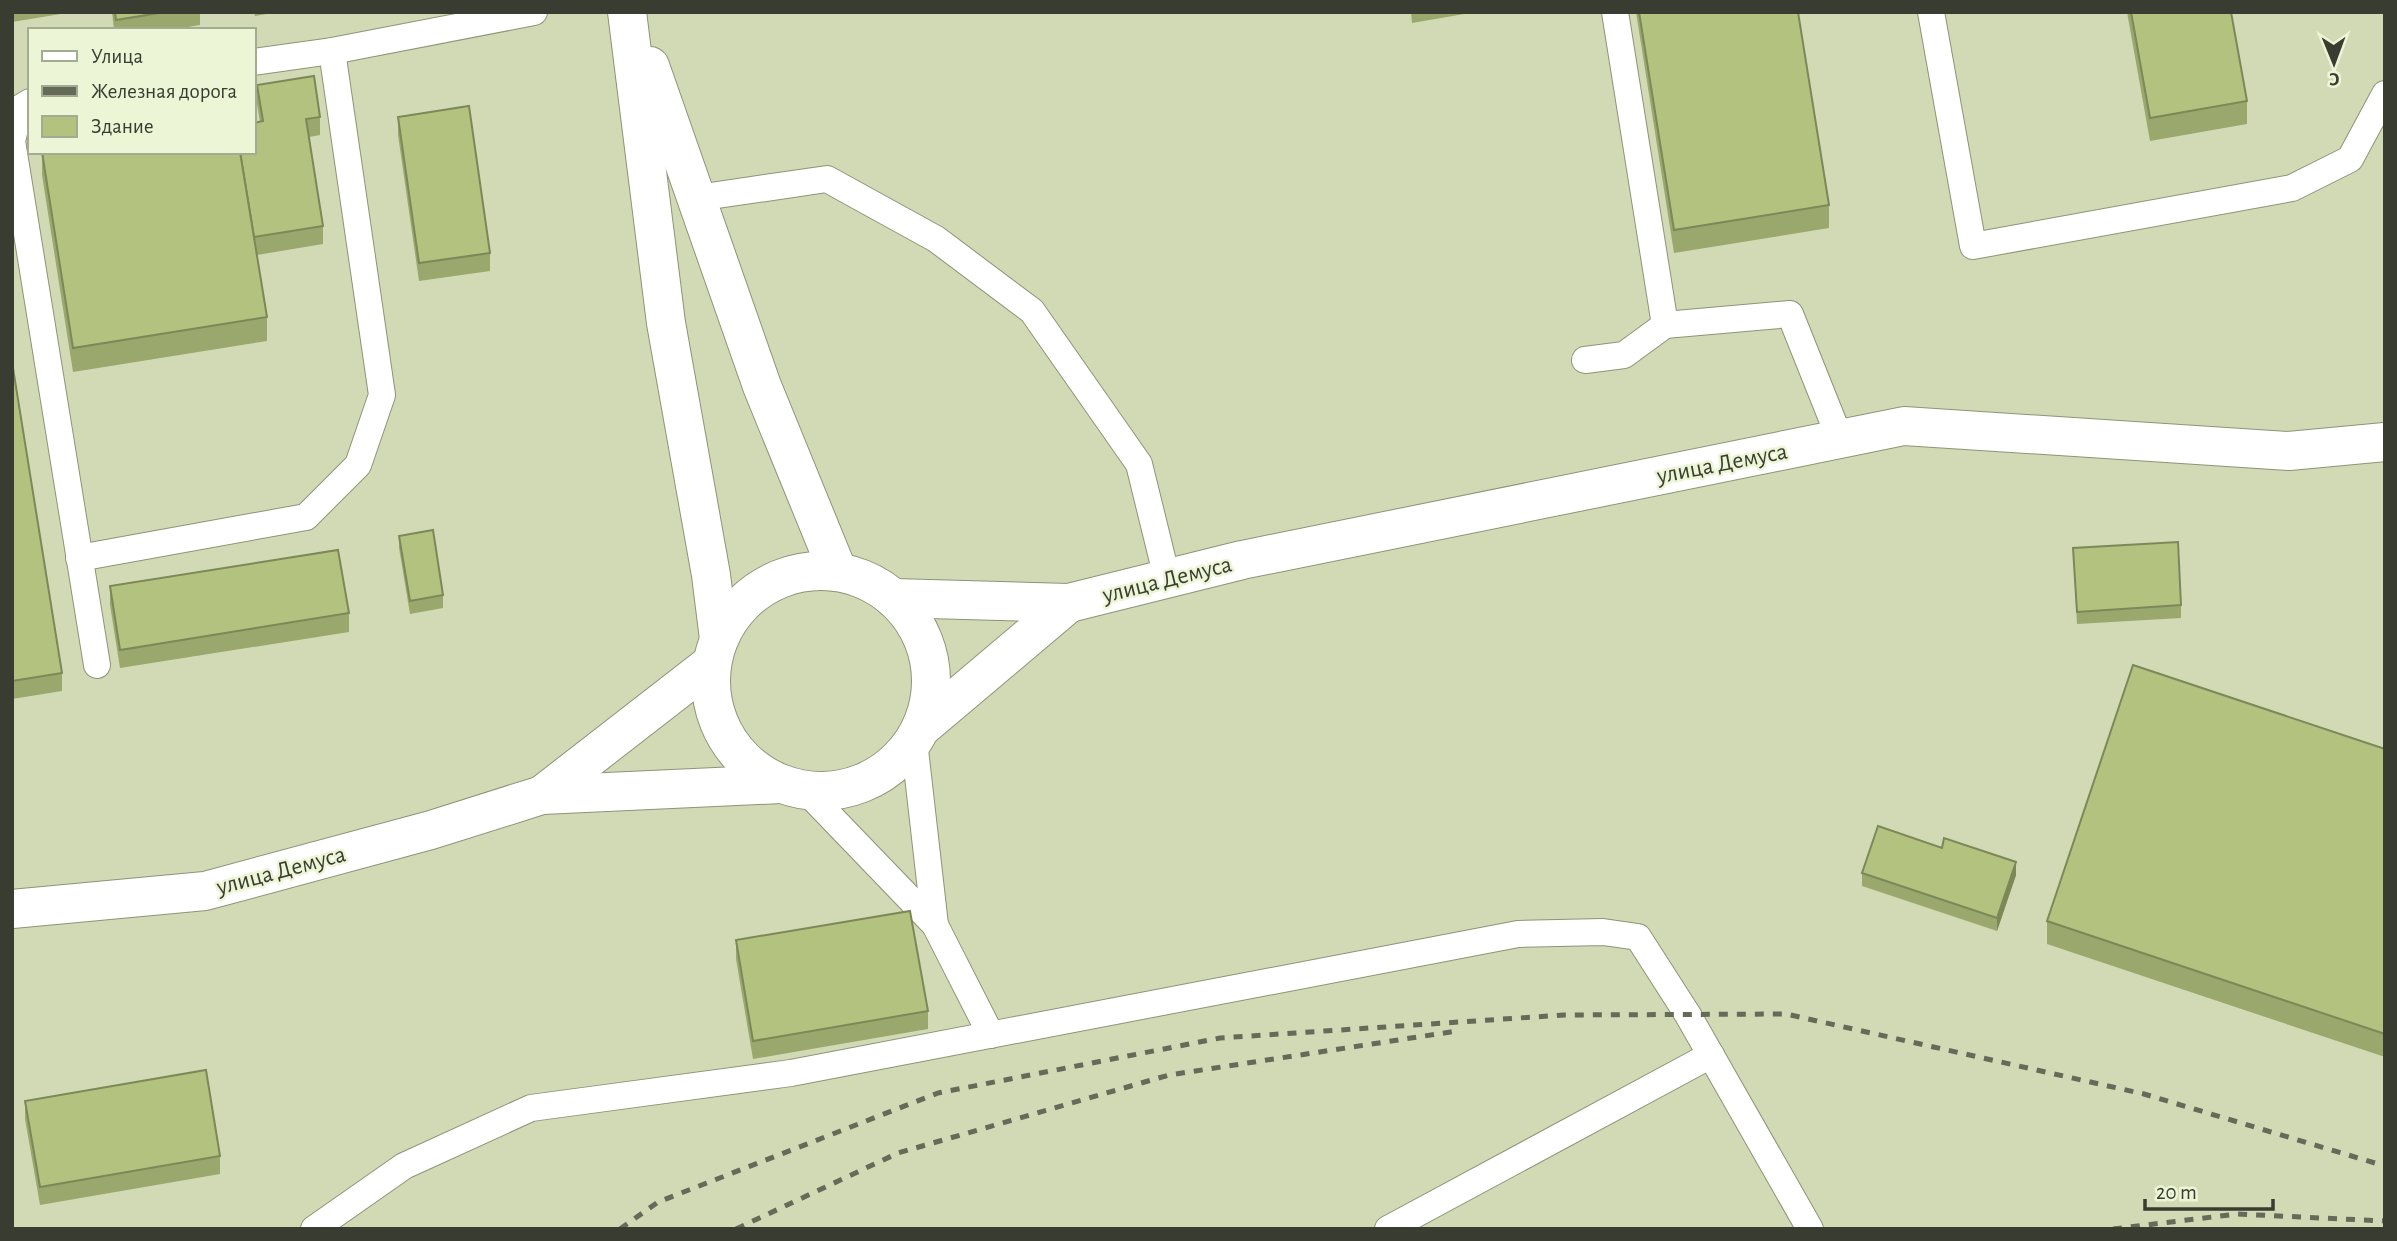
<svg xmlns="http://www.w3.org/2000/svg" width="2397" height="1241" font-family="'Alegreya Sans',sans-serif">
  <style>
    .built { fill: #d1dab5; fill-rule: evenodd }
    .lines { fill: none; stroke-linecap: round; stroke-linejoin: round }
    .lane-casing { stroke: #8d9477; stroke-width: 28 }
    .street-casing { stroke: #8d9477; stroke-width: 40 }
    .lane { stroke: #fff; stroke-width: 26 }
    .street { stroke: #fff; stroke-width: 38 }
    .rail { stroke: #656a59; stroke-width: 5; stroke-dasharray: 9 9; stroke-linecap: butt }
    .wall { fill: #9aa86d }
    .shaded-wall { fill: #7d8859 }
    .building { fill: #b3c37f; stroke: #7d8859; stroke-width: 2 }
    .labels { text-anchor: middle; stroke-width: 5; stroke-linejoin: round; paint-order: stroke }
    .street-label { font-size: 24px; fill: #393c30; stroke: #ecf5d5 }
  </style>
  <rect width="100%" height="100%" fill="#dfe8c8"/>
  <!-- built -->
  <path class="built" d="M12,12H2385V1229H12ZM30,30H254V152H30Z"/>
  <g class="lines">
    <!-- lane casing -->
    <g class="lane-casing">
      <g id="lane">
        <path d="M1931,12L1973,246L2292,188L2350,159L2385,94"/>
        <path d="M254,62L332,51L534,12"/>
        <path d="M30,102L20,108L12,141L97,665"/>
        <path d="M697,198L827,179L936,239L1032,311L1139,464L1167,578"/>
        <path d="M1665,325L1790,314L1840,439"/>
        <path d="M1585,360L1624,355L1665,325L1615,12"/>
        <path d="M79,558L306,517L358,465L382,395L332,51"/>
        <path d="M914,741L935,925"/>
        <path d="M806,791L935,925L991,1035"/>
        <path d="M314,1229L404,1166L531,1108L791,1073L1518,934L1603,932L1638,937L1688,1015L1810,1229"/>
        <path d="M1388,1229L1711,1055"/>
      </g>
    </g>
    <!-- street casing -->
    <g class="street-casing">
      <g id="street">
        <path d="M627,12L666,323L711,575L719,639"/>
        <path d="M650,66L762,386L838,572"/>
        <circle cx="821" cy="681" r="110"/>
        <path d="M893,598L1069,603L1242,560L1904,426L2289,451L2385,442"/>
        <path d="M921,728L1069,603"/>
        <path d="M542,795L712,663"/>
        <path d="M12,909L205,891L431,830L542,795L781,784"/>
      </g>
    </g>
    <!-- lane -->
    <use href="#lane" class="lane"/>
    <!-- street -->
    <use href="#street" class="street"/>
    <!-- rail -->
    <g class="rail">
      <path d="M620,1229L658,1202L938,1093L1220,1038L1564,1015L1786,1014L2144,1094L2385,1166"/>
      <path d="M736,1229L898,1153L1169,1075L1457,1031"/>
      <path d="M2113,1229L2237,1214L2385,1221"/>
    </g>
  </g>
  <!-- wall -->
  <g class="wall">
    <path d="M12,12H73L12,22Z"/>
    <path d="M112,12H200V25L170,30H114Z"/>
    <path d="M254,12H278L255,16Z"/>
    <path d="M1411,12H1476L1412,23Z"/>
    <path d="M1636,12H1798L1829,205V228L1674,253Z"/>
    <path d="M2127,12H2231L2247,101V124L2150,141Z"/>
    <path d="M257,85L320,117V135L309,137L323,226V244L257,255L267,317V341L73,372L42,175V152H254L260,122L257,104Z"/>
    <path d="M398,117L490,253V271L419,281L398,135Z"/>
    <path d="M12,362L62,673V691L12,699Z"/>
    <path d="M399,536L443,595V608L410,614L399,548Z"/>
    <path d="M2073,548L2181,605V618L2077,624Z"/>
    <path d="M110,586L349,613V632L120,668L110,605Z"/>
    <path d="M2385,749V1057L2047,944V921Z"/>
    <path d="M1942,848L2016,875L1997,931L1862,886V873Z"/>
    <path d="M736,940L928,1011V1029L753,1059L736,959Z"/>
    <path d="M25,1101L220,1156V1174L40,1205L25,1119Z"/>
  </g>
  <!-- shaded-wall -->
  <path class="shaded-wall" d="M2016,862V875L1997,931V918Z"/>
  <!-- building -->
  <g class="building">
    <path d="M115,12H165L116,20Z"/>
    <path d="M1639,12H1798L1829,205L1674,230Z"/>
    <path d="M2131,12H2231L2247,101L2150,118Z"/>
    <path d="M314,76L320,117L306,119L323,226L254,237L240,152H254V123L263,121L257,85Z"/>
    <path d="M469,106L490,253L419,263L398,117Z"/>
    <path d="M42,152H240L267,317L73,348Z"/>
    <path d="M12,362L62,673L12,681Z"/>
    <path d="M433,530L443,595L410,601L399,536Z"/>
    <path d="M2178,542L2181,605L2077,612L2073,548Z"/>
    <path d="M338,550L349,613L120,650L110,586Z"/>
    <path d="M2133,665L2385,749V1034L2047,921Z"/>
    <path d="M1878,826L1942,848L1944,838L2016,862L1997,918L1862,873Z"/>
    <path d="M910,911L928,1011L753,1041L736,940Z"/>
    <path d="M206,1070L220,1156L40,1187L25,1101Z"/>
  </g>
  <g class="labels">
    <!-- street labels -->
    <g class="street-label">
      <text transform="translate(1722 463) rotate(-11)" y="8">улица Демуса</text>
      <text transform="translate(1167 579) rotate(-14)" y="8">улица Демуса</text>
      <text transform="translate(281 870) rotate(-15)" y="8">улица Демуса</text>
    </g>
  </g>
  <!-- border -->
  <rect width="2397" height="1241" fill="none" stroke="#393c30" stroke-width="28"/>
  <!-- legend -->
  <rect x="28" y="28" width="228" height="126" fill="#ecf5d5" stroke="#a4ab93" stroke-width="2"/>
  <rect x="42" y="51" width="35" height="10" fill="#ffffff" stroke="#a4ab93" stroke-width="2"/>
  <text x="91" y="63" font-size="21" fill="#393c30">Улица</text>
  <rect x="42" y="86" width="35" height="10" fill="#656a59" stroke="#a4ab93" stroke-width="2"/>
  <text x="91" y="98" font-size="21" fill="#393c30">Железная дорога</text>
  <rect x="42" y="116" width="35" height="21" fill="#b3c37f" stroke="#a4ab93" stroke-width="2"/>
  <text x="91" y="133" font-size="21" fill="#393c30">Здание</text>
  <!-- north arrow -->
  <g transform="translate(2334 63) rotate(179)" stroke="#ecf5d5" stroke-width="5" paint-order="stroke">
  <path d="M0-5L12 26L0 18L-12 26Z" fill="#393c30"/>
  <text y="-10" font-size="19" font-weight="bold" text-anchor="middle" fill="#393c30">С</text>
  </g>
  <!-- scale -->
  <path d="M2145 1199v10h128v-10" fill="none" stroke="#393c30" stroke-width="3.5"/>
  <text x="2156" y="1199" font-size="21" fill="#393c30" stroke="#ecf5d5" stroke-width="5" paint-order="stroke">20 m</text>
</svg>
